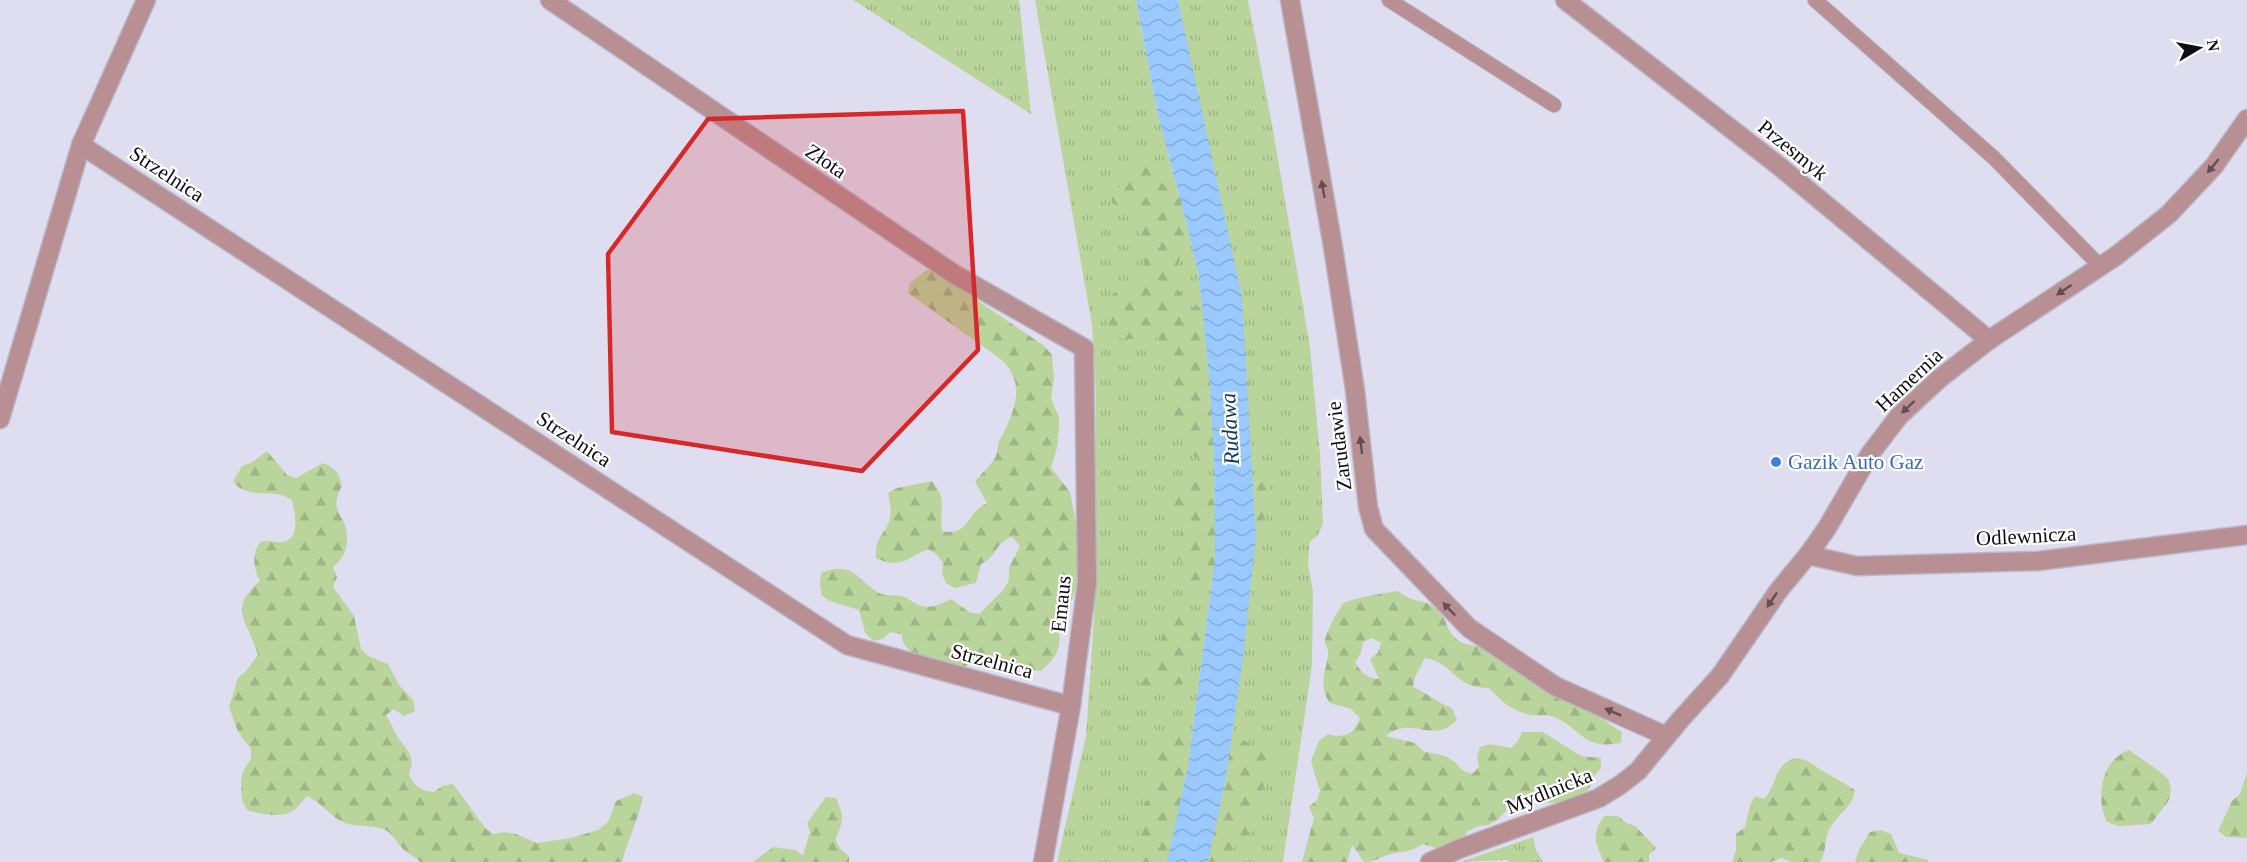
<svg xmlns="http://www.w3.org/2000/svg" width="2247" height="862" font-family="'Times New Roman',serif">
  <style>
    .grass { fill: url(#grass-tufts) }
    .forest { fill: url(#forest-firs); fill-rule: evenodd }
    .water { fill: url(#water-waves) }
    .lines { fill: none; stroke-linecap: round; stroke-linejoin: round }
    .service-casing { stroke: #b9b8c8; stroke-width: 16 }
    .minor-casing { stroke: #b9b8c8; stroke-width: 21 }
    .service { stroke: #b88f92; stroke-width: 14 }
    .minor { stroke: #b88f92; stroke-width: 18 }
    .oneway { fill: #634e52 }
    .marked { fill: #d62828; fill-opacity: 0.2; stroke: #d62828; stroke-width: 4.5; stroke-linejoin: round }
    .shop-dot { fill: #3f7fe0; stroke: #fff; stroke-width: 2 }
    .labels { text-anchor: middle; stroke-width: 4.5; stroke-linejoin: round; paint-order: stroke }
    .street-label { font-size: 21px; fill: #0e0d13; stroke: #fff }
    .shop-label { font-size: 21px; fill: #366cbe; stroke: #fff; text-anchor: start }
    .water-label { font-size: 22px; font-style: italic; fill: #0f3862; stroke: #fff }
  </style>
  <defs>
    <pattern id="grass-tufts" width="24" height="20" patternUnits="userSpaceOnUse" patternTransform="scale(1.5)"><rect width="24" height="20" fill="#b9d59b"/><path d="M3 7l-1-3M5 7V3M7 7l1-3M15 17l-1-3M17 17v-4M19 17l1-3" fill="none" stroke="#9eb685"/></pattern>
    <pattern id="forest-firs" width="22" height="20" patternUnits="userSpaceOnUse" patternTransform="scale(1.5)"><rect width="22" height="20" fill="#b9d59b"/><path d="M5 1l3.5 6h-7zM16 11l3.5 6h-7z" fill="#9eb685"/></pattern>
    <pattern id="water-waves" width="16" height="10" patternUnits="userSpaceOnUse" patternTransform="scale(1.5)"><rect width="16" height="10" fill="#9ac9fe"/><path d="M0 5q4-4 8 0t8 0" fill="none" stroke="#84abd9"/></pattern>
  </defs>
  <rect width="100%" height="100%" fill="#dfddf0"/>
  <!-- grass -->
  <g class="grass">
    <path d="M853,0H1019L1031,114Z"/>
    <path d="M1035,0H1136L1158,116L1186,221L1199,277L1210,386L1214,461L1215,558L1188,766L1167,862H1057L1086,736L1094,619L1096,393L1092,325Z"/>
    <path d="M1178,0H1248L1273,130L1310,347L1320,454L1323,523L1318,535L1310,542L1308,563L1313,592L1312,665L1283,862H1208L1226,777L1208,147Z"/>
    <path d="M1533,837L1536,850L1543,862H1509L1508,860L1460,862Z"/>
  </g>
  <!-- forest -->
  <g class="forest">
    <path d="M1139,162L1149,166L1164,185L1183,199C1190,229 1182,255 1172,283L1186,299L1190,308L1202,304L1208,336L1201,342L1200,352L1207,359L1209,378L1221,379L1242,375C1253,388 1261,397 1259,414L1203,460C1179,452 1184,424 1167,410C1166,397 1169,385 1169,372C1169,359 1161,356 1161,340C1140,331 1117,352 1108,324C1106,315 1104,310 1104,301L1122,287L1142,277L1146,268L1140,248L1138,225L1135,214L1112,203L1111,192C1124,186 1128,182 1128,167Z"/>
    <path d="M927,270L937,273L1043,345L1052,355L1054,379L1051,398L1059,417V427L1057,448L1051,468L1070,492L1076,523L1084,540L1078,583L1070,605L1058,625C1062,649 1058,655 1041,671L1009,667L989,669L970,664L961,668H950L911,652L904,644L901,634L890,632L883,639L873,641L865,632L859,610L830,601L822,596L820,584L821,573C853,560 856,579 879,593C888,597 894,594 902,596C906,597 911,601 915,603C929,611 937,605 951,599L969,612L979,614L1004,589L1009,580V568L1020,546L1012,537C993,544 999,555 981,564L976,583L955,588L946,583L942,574L943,563L936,554L928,549C906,558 901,570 876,558C875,532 887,536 890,517C892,510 889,500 888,493L897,488L932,481C948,500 939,509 942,531C970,537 966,512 987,503L975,482C981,473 993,464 996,456C998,452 997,447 999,442C1013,414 1028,386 1002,360L908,293L910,283Z"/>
    <path d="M267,451L287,475L296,478L323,463C336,468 339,473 342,486C339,492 335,500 337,508C338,514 343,519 345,525C350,542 346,557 333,567L337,577L333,587L354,616L361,649L368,656L388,664L399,685L413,700L415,711L404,716L394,709L386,715C391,723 394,731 398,738C408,752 416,755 409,774C414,787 420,790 434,792L442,786L453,784L486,829L494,834L505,832L516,834L537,843L571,838L598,830L608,822L616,801L634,793L643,797C638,820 628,840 622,862H420C416,857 410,855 405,851C393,839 393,829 373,827C361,825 352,827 341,821C328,814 321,802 307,796C303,800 299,806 294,810C282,819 260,814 247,810L242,800L241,779L244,769L251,759V749L238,732L229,707L238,678L246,671L258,655C248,622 227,609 260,581C253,568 252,554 260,542C267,540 272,542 279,542C302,542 295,514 292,500C273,486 252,502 233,482L242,466L251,463Z"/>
    <path d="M1248,477C1276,476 1274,497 1265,516C1262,521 1256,528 1256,533C1255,539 1257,546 1256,552L1246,549L1208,580L1189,581L1182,573L1183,562L1175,556L1170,546L1184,529L1159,499C1169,486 1191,466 1206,484C1213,492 1208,498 1217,509Z"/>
    <path d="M1398,591C1412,603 1424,599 1436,608C1445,615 1446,627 1453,636C1466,651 1488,642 1501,652C1516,663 1520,679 1541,682L1602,710L1605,721L1622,732L1621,743C1581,750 1583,729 1554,717C1546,714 1539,716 1531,715C1512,711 1502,702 1489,688C1453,688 1453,662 1425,658L1415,677L1413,687C1427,693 1438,703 1452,708L1457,720C1433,746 1411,714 1386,736L1415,743L1423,751L1445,756L1455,762L1462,770L1472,774L1479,767L1477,757L1480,747L1490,744L1511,748L1518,741L1522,732H1543L1581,756L1601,758V769C1590,778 1595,780 1589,788C1572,809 1530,803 1507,799L1506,811L1498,819L1489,825L1478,826L1468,831L1462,841L1445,851L1423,844C1411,852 1405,851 1391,854C1381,857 1375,862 1364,862L1352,845L1347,862H1302L1314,818L1309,807L1317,800L1320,791L1311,761L1319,741L1328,734C1345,739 1354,734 1360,718L1351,709L1330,703C1318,686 1326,673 1328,654C1329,649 1325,646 1325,641C1325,635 1339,607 1344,603C1349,599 1388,592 1398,591ZM1372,638L1381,643L1378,653L1370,659L1379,679C1366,678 1361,672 1355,662L1361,653L1363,642Z"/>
    <path d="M1183,613L1191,619L1203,637C1201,645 1195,650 1193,655C1188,666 1197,669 1186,683L1144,689C1140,678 1135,666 1144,657C1149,652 1156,650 1159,644C1168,627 1158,616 1183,613Z"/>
    <path d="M1172,732L1183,735L1192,751L1226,732L1273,755L1275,766L1271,777L1265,783L1261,793V803L1250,832L1244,840L1229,852L1224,862H1124C1134,852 1134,838 1144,827L1145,804L1155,786L1150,761L1162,739Z"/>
    <path d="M2129,750L2159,771L2168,779L2171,788L2169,800L2151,824L2118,826L2107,822C2095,798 2101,760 2129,750Z"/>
    <path d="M1797,758C1812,761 1814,766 1826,773C1836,779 1846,784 1855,790C1853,807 1837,814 1829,830C1824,840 1827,851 1820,862H1791L1782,858L1771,862H1732L1736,850V834L1745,827L1750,805L1755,796L1764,799C1779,783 1773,763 1797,758Z"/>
    <path d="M2247,773V838L2226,837L2218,831L2232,801L2240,794Z"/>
    <path d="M826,797L836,798C838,803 842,811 842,817C842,837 825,837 849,856V862H753L773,847L795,850L803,855L810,832L807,823Z"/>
    <path d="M1604,816H1618L1626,823L1635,826L1656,848L1649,855V862H1604C1595,841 1591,837 1604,816Z"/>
    <path d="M1881,830L1891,834L1899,853L1928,860V862H1855L1859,850L1870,832Z"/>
  </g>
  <!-- water -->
  <path class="water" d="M1136,0H1178L1242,297L1256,538L1243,658L1226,777L1208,862H1167L1188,766L1215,558L1214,461L1210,386L1199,277L1186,221L1158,116Z"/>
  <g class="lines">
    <!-- service casing -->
    <g class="service-casing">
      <g id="service">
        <path d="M1389,0L1554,105"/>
        <path d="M1815,0L1994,158L2100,266"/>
      </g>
    </g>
    <!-- minor casing -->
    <g class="minor-casing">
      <g id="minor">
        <path d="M550,0L954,274L1084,348L1087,583L1071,706L1043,862"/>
        <path d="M1290,0L1333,247L1355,390L1368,507L1374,529L1469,628L1555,686L1666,736"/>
        <path d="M1565,0L1779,166L1989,340"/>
        <path d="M81,145L847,645L1071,706"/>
        <path d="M0,419L81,145L146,0"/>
        <path d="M1808,555L1857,566L2038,561L2247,535"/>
        <path d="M1430,862L1459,849L1599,798L1620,785L1638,771L1680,720L1720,676L1779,590L1808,555L1827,528L1870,454L1899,416L1939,379L1989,340L2116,256L2169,214L2214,166L2247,119"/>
      </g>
    </g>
    <!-- service -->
    <use href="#service" class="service"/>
    <!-- minor -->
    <use href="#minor" class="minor"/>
  </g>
  <!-- one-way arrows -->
  <defs><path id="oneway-solid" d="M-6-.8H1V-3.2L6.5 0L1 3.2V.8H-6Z" transform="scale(1.5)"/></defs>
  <g class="oneway">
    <use href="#oneway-solid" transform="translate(2213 166) rotate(129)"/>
    <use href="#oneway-solid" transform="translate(1323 189) rotate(-100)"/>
    <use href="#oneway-solid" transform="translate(2064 290) rotate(146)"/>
    <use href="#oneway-solid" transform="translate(1908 407) rotate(137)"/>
    <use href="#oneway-solid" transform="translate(1361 445) rotate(-97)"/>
    <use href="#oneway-solid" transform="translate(1772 600) rotate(124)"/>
    <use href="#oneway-solid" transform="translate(1449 609) rotate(-134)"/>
    <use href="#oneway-solid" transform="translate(1613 712) rotate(-156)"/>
  </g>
  <!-- marked area -->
  <path class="marked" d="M963,111L978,350L862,471L612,432L608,254L708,119Z"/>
  <!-- markers -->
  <circle class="shop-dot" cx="1776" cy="462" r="6"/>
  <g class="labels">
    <!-- street labels -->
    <g class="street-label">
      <text transform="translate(1793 150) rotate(39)" y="7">Przesmyk</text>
      <text transform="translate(826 161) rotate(34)" y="7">Złota</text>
      <text transform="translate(167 174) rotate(33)" y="7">Strzelnica</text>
      <text transform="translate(1909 380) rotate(-43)" y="7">Hamernia</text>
      <text transform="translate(574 439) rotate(33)" y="7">Strzelnica</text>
      <text transform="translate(1339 446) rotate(-97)" y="7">Zarudawie</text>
      <text transform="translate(2026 536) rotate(-3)" y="7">Odlewnicza</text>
      <text transform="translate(1061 604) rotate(-84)" y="7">Emaus</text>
      <text transform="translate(992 661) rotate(15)" y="7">Strzelnica</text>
      <text transform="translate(1549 791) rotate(-22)" y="7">Mydlnicka</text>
    </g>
    <!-- shop labels -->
    <g class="shop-label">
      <text x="1788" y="469">Gazik Auto Gaz</text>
    </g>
    <!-- water labels -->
    <g class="water-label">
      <text transform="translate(1229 429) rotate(-93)" y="8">Rudawa</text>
    </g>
  </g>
  <!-- north arrow -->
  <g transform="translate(2199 48) rotate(80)" stroke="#ffffff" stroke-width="4.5" paint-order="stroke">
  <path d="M0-4.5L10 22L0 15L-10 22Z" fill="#0e0d13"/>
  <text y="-9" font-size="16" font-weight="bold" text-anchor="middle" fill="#0e0d13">N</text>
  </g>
</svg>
